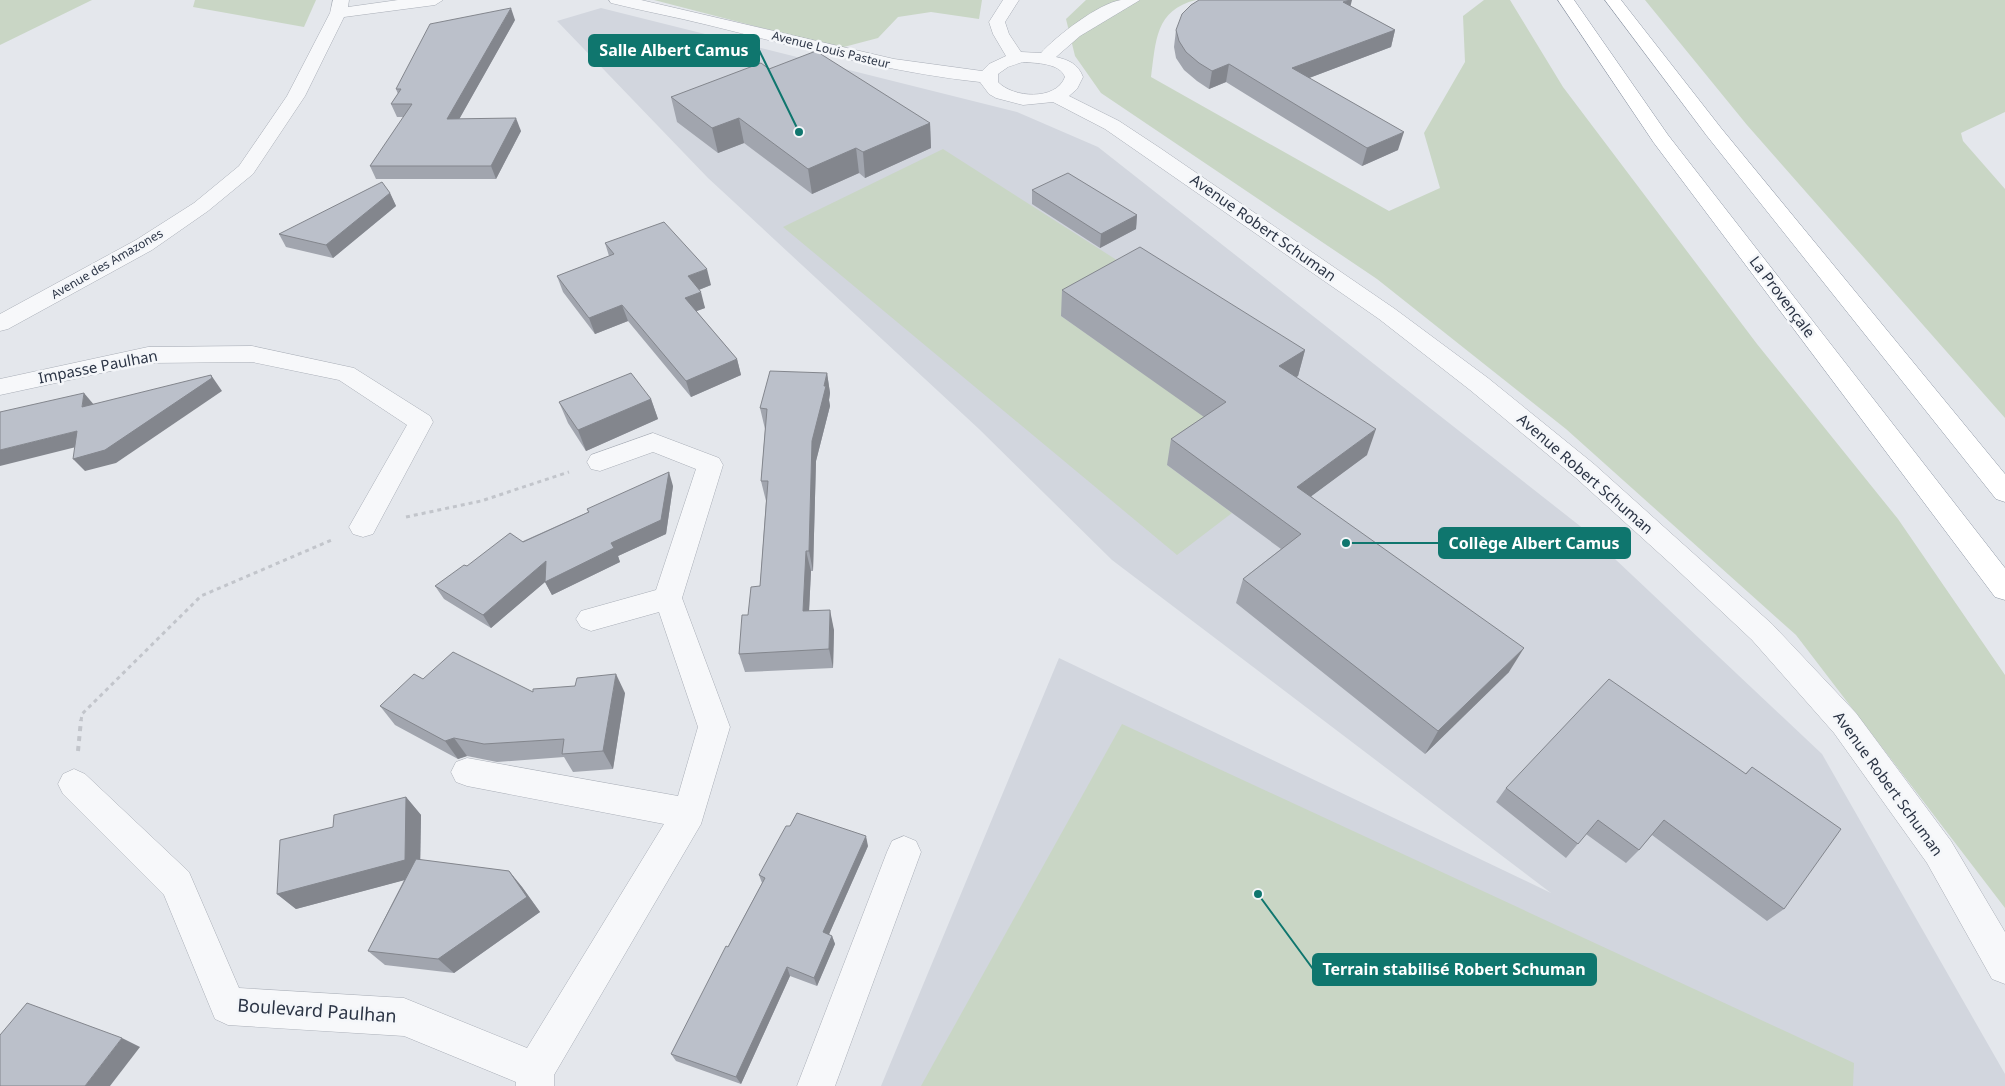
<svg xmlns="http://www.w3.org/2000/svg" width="2005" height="1086" font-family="'Noto Sans',sans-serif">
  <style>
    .built { fill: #d2d6de }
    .green { fill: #c9d6c5 }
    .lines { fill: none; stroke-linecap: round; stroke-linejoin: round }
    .minor-casing { stroke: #a9aeb7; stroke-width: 1 }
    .highway-casing { stroke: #8b94a3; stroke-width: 1 }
    .path-far1 { stroke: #c2c5cb; stroke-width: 3; stroke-dasharray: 4 4; stroke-linecap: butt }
    .path { stroke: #c2c5cb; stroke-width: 4; stroke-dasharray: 5 5; stroke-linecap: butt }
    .minor { fill: #f7f8fa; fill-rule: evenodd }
    .highway { fill: #fff; fill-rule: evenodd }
    .wall { fill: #a1a5ae }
    .shaded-wall { fill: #83868d }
    .building { fill: #bbc0ca; stroke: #83868d }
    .labels { text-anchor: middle; stroke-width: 5; stroke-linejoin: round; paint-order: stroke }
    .far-street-label { font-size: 12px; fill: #2b3445; stroke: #f4f6f9 }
    .street-label { font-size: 15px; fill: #2b3445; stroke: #f4f6f9 }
    .near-street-label { font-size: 18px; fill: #2b3445; stroke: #f4f6f9 }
    .leader { fill: none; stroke: #0f766e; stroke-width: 2 }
    .callout-dot { fill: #0f766e; stroke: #f4f6f9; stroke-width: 2 }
    .callout { fill: #0f766e; stroke: #0f766e; stroke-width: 2 }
    .callout-label { font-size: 16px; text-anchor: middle; font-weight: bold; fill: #fff }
  </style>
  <rect width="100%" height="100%" fill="#e4e7ec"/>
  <!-- built -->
  <path class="built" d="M601,8L1017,112L1098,147L1580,526L1822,754L2005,1074V1086H881L1059,658L1551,893L1112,560L979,429L708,178L557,21Z"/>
  <!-- green -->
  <g class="green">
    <path d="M0,0H92L0,45Z"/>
    <path d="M195,0H316L304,27L193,7Z"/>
    <path d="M654,0H982L979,19L931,12L898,17L878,38L840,48Z"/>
    <path d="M1086,0H1196C1155,10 1156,41 1151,77L1389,211L1440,188L1424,133L1465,62L1463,16L1484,0H1510L1563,87L1757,344L1898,519L2005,675V908L1796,635L1566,429L1377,279L1101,93L1075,56L1066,19Z"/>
    <path d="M1645,0H2005V112L1961,133L1963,141L2005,189V418L1747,125Z"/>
    <path d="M943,149L1137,273L1061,316L1221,428L1167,465L1232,513L1177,555L783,227Z"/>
    <path d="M1122,724L1854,1063L1853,1086H921Z"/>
  </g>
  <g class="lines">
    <!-- minor casing -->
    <g class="minor-casing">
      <g id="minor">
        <path d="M333,0H349L348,7L398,0H443L435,5L344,17L305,96L253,174L208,211L152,250L8,329L0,331V314L136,240L194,203L239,166L287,96L330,13Z"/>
        <path d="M609,0H641L894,59L982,71L989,64L1006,56L993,34L989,22L1003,0H1019L1005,22L1009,34L1021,52L1041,53C1055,37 1099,3 1121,0C1127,0 1134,0 1140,0L1080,36L1056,57C1069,60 1078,64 1083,77L1077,89L1069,96L1119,121L1160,148L1395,309L1488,378L1594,464L1772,624L1856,713L1951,841L2005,932V984L1992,979L1927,863L1834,733L1752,640L1671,564L1576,478L1470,390L1379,319L1105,129L1053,102L1023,105L996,98L989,94L980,82C887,72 798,47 708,25C676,17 643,11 611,3ZM1023,62C1036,63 1060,63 1065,77C1056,101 1013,98 998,82V74L1008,67Z"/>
        <path d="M252,346L354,368L430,416L433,422L373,534L363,537L353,534L349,527L407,425L339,380L252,362L148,363L0,395V379L148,347Z"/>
        <path d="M653,433L719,458L723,465L682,598L730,727L701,824L554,1075V1086H516V1082L404,1036L228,1025L215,1019L164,895L63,794L58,784L63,774L74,769L85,774L189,872L239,988L404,998L527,1048L664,824L467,786L456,782L451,772L456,762L467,758L678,796L698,727L659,612L591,631L581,627L576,619L581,611L656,590L696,469L653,452L600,471L591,469L587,462L591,455Z"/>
        <path d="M904,836L916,841L921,852L835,1086H797L887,852L892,841Z"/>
      </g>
    </g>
    <!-- highway casing -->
    <g class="highway-casing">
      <g id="highway">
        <path d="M1558,0H1574L1668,135L2005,568V600L1995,597L1654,143Z"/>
        <path d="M1605,0H1621L1721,128L2005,474V502L1996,499L1707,136Z"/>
      </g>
    </g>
    <!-- path-far1 -->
    <g class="path-far1">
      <path d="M406,517L481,501L569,472"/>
      <path d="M81,721L82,714L201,596L334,539"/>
    </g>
    <!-- path -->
    <path class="path" d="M78,751L81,720"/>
    <!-- minor -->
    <use href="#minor" class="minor"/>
    <!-- highway -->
    <use href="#highway" class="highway"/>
  </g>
  <!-- wall -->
  <g class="wall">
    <path d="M1350,6L1395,30L1391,47L1309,78L1398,150L1362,166L1226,82L1209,89L1197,81L1184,70L1176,58L1174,47L1176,30Z"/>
    <path d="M515,20L459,119L521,131L496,179H376L370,166L404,117H397L391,104L398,94L396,89Z"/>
    <path d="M769,69L930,123L931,148L865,178L859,173L812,194L744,143L718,153L677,122L671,97Z"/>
    <path d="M1032,190L1137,215L1136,229L1100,248L1032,204Z"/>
    <path d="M390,193L396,206L333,258L286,247L279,234Z"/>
    <path d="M605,243L711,285L699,290L705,308L696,311L737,359L741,375L691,397L628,321L595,334L563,292L557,276L609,256Z"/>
    <path d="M1062,290L1305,350L1298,376L1295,377L1367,455L1311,496L1509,672L1425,754L1236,603L1243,579L1281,549L1167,465L1171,439L1204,417L1061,316Z"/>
    <path d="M827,373L830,393L829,400L830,406L816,461L813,571H811L809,611L834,630L833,668L745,672L739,654L748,615L760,586L766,501L761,481L765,429L760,408Z"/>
    <path d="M651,399L658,419L586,451L568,423L559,402Z"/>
    <path d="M673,486L666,534L618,556L620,562L552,595L545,582L491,628L444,599L435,586L467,566L588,512L587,509Z"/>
    <path d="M423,679L533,692L625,693L613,769L573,772L564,757L497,762L467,756L458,759L395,725L380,706Z"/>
    <path d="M1752,767L1784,909L1767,921L1652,835L1639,850L1626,863L1586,834L1566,858L1496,802L1506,788L1745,774Z"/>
    <path d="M406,797L421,815L420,860L509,871L522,887L540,912L454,973L385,965L368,951L404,880L296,909L277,894Z"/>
    <path d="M868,846L829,934L832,936L835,944L817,986L790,976L741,1084L676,1061L671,1054L762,883L759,875Z"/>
  </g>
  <!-- shaded-wall -->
  <g class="shaded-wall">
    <path d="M1350,0H1352L1348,16L1343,2Z"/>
    <path d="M511,8L515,20L452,132L447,119Z"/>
    <path d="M1395,30L1391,47L1288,86L1292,68Z"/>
    <path d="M1229,64L1226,82L1209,89L1212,71Z"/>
    <path d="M516,118L521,131L496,179L491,166Z"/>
    <path d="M739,118L744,143L718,153L712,128Z"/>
    <path d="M930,123L931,148L865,178L863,152Z"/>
    <path d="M1404,132L1398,150L1362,166L1367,148Z"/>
    <path d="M856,148L859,173L812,194L808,169Z"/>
    <path d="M390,193L396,206L333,258L326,245Z"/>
    <path d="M1137,215L1136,229L1100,248L1101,234Z"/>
    <path d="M707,269L711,285L693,292L688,276Z"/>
    <path d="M701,292L705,308L689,314L685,298Z"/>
    <path d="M622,305L628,321L595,334L589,318Z"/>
    <path d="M1305,350L1298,376L1272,392L1279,366Z"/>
    <path d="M737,359L741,375L691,397L686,381Z"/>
    <path d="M827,373L830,393L829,400L830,406L816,461L813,571L809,551L812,441Z"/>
    <path d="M211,375L222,391L116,463L85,471L73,459Z"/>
    <path d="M84,393L95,406L82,407Z"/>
    <path d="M651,399L658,419L586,451L578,430Z"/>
    <path d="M1376,429L1367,455L1290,512L1297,487Z"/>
    <path d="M77,431L88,444L0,466V450Z"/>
    <path d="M669,472L673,486L666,534L618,556L620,562L552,595L545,582L491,628L483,615L546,561L611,543Z"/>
    <path d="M806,551L811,571L808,631L803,611Z"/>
    <path d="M830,610L834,630L833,668L829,649Z"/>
    <path d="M1524,648L1509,672L1425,754L1438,731Z"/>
    <path d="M616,674L625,693L613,769L603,751Z"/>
    <path d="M454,738L467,756L458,759L445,741Z"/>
    <path d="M406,797L421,815L420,876L296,909L277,894Z"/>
    <path d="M866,836L868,846L826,941L823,932Z"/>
    <path d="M509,871L522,887L540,912L454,973L438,959Z"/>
    <path d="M832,936L835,944L817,986L814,978Z"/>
    <path d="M787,967L790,976L741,1084L736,1077Z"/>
    <path d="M122,1038L140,1047L110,1086H85Z"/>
  </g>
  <!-- building -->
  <g class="building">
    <path d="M1199,0H1350L1343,2L1395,30L1292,68L1404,132L1367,148L1229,64L1212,71L1199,63L1186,52L1179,41L1176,30L1182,14L1191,5Z"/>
    <path d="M511,8L447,119L516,118L491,166H370L412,104H391L401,89H396L430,24Z"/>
    <path d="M816,51L930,123L863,152L856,148L808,169L739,118L712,128L671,97L761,63L769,69Z"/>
    <path d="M1068,173L1137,215L1101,234L1032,190Z"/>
    <path d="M382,182L390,193L326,245L279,234Z"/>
    <path d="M664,222L707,269L688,276L701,292L685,298L737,359L686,381L622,305L589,318L557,276L614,254L605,243Z"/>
    <path d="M1140,247L1305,350L1279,366L1376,429L1297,487L1524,648L1438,731L1243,579L1301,534L1171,439L1226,402L1062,290Z"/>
    <path d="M770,371L827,373L824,386H826L812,441L809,551H806L803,611L830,610L829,649L739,654L742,615H748L751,587L760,586L768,481H761L767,409L760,408Z"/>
    <path d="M631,373L651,399L578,430L559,402Z"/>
    <path d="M211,375L212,378L105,450L73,459L77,431L0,450V412L84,393L82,407Z"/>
    <path d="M669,472L661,520L611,543L614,548L545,582L546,561L483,615L435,586L464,565L467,566L510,533L523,542L589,512L587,509Z"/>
    <path d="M453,652L533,692V689L575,686L577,678L616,674L603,751L562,754L564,739L484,744L454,738L445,741L380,706L414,674L423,679Z"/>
    <path d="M1609,679L1746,774L1752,767L1841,829L1784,909L1664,820L1639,850L1598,820L1578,844L1506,788Z"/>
    <path d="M406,797L405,860L277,894L280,840L333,827L334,815Z"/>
    <path d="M797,813L866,836L823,932L832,936L814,978L787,967L736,1077L671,1054L726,946L728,947L765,878L759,875L786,826H790Z"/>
    <path d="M416,859L509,871L527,897L438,959L368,951Z"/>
    <path d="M27,1003L122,1038L85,1086H0V1035Z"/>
  </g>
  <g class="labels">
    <!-- far-street labels -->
    <g class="far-street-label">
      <text transform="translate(831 50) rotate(14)" y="4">Avenue Louis Pasteur</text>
      <text transform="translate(107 264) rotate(-30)" y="4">Avenue des Amazones</text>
    </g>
    <!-- street labels -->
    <g class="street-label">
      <text transform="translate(1263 228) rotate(35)" y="5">Avenue Robert Schuman</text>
      <text transform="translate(1782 297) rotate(53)" y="5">La Provençale</text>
      <text transform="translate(98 367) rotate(-11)" y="5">Impasse Paulhan</text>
      <text transform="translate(1585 474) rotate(41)" y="5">Avenue Robert Schuman</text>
      <text transform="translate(1888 784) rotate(54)" y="5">Avenue Robert Schuman</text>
    </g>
    <!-- near-street labels -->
    <g class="near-street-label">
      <text transform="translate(317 1011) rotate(4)" y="6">Boulevard Paulhan</text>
    </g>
  </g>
  <!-- callouts -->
  <path class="leader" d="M799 132L759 50M1346 543L1439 543M1258 894L1313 969"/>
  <g class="callout-dot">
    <circle cx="799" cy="132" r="5"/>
    <circle cx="1346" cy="543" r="5"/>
    <circle cx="1258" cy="894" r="5"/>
  </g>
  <g class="callout">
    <rect x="589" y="35" width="170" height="31" rx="5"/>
    <rect x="1439" y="528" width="191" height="30" rx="5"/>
    <rect x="1313" y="954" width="283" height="31" rx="5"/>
  </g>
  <g class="callout-label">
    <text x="674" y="56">Salle Albert Camus</text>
    <text x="1534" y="549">Collège Albert Camus</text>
    <text x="1454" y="975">Terrain stabilisé Robert Schuman</text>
  </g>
</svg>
